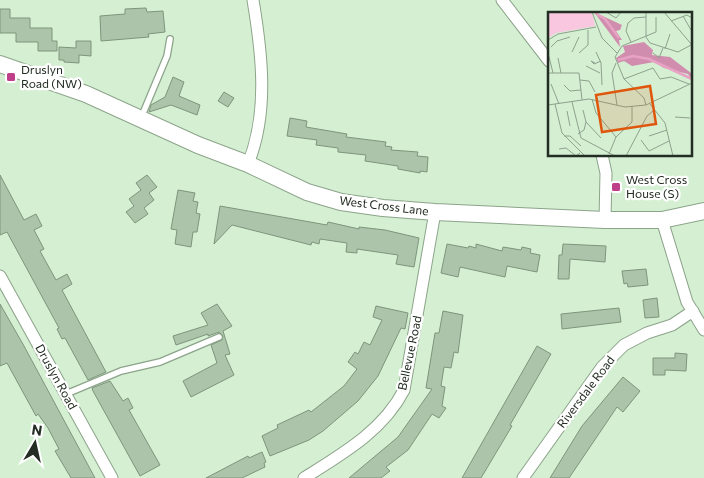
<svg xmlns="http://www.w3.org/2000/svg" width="704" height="478" font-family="Commissioner,sans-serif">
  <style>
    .building { fill: #acc5aa; stroke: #7d957c }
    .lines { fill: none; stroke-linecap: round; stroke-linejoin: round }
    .lane-casing { stroke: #8ca48a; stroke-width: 8 }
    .street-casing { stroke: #8ca48a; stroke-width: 13 }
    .secondary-casing { stroke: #8ca48a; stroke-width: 18 }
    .lane { stroke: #fff; stroke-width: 5.5 }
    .street { stroke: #fff; stroke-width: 11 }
    .secondary { stroke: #fff; stroke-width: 16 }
    .poi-dot { fill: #bf3f8a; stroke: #fff; stroke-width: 2 }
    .labels { text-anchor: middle; stroke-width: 4.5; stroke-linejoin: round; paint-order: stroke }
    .poi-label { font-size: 12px; fill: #232d23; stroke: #fff; text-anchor: start }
    .street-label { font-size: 12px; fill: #232d23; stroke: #fff }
    .inset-river { fill: none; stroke: #e7a2c4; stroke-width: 2.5 }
    .inset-road { fill: none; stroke: #8ea18d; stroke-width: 1 }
    .view { fill: #de570d; fill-opacity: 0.15; stroke: #de570d; stroke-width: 2.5 }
    .inset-edge { fill: none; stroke: #232d23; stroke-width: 2.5 }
  </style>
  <rect width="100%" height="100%" fill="#d5efd3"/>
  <!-- building -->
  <g class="building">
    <path d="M146,8L147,12L163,11L165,32L148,34L149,37L101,41L100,16L125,14V9Z"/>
    <path d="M0,9H10V18H30V28H52V41H57V51H38V42H16V33H0Z"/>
    <path d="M76,41H91V56L79,55V63L64,62V60H59V47L76,48Z"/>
    <path d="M173,77L184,82L179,96L200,105L197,115L171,105L149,112L151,105L165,97Z"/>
    <path d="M224,92L234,98L228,107L218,101Z"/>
    <path d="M290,118L307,121L306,127L347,134L346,137L386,142L385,146L392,147L391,150L418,152L417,156L428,157L427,172L420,171V173L398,169V166L365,161L366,155L338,152V148L316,145L317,140L287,136Z"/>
    <path d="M0,175L24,220L36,214L42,226L34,230L44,249L40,251L56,280L67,274L72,284L62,290L106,372L88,380L65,338L62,339L57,329L59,328L7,232L0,235Z"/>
    <path d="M147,175L157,187L149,193L154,200L144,208L148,214L135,223L126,212L134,206L129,199L141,190L136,183Z"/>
    <path d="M178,190L195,193L193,201L198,202L196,213L200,214L197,232H193L191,247L175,244L177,230L171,229Z"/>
    <path d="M220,206L327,225L328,222L359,229V227L385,230L419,238L414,267L396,264L398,255L357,249V253L346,252L347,243L320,239L319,244L312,242L311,245L232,225L214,244Z"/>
    <path d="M447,244L468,248L469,246L476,248V244L502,251L503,247L521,250L522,247L531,249L530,253L540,255L537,272L507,266L505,277L460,267L458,277L441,273Z"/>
    <path d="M563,244L606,246L605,262L570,259L569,279H558L559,255H562Z"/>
    <path d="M646,269L648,285L628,287L627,283L624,284L622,271Z"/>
    <path d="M657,298L659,317L645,318L643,300Z"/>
    <path d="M0,304L24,346L95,478H71L55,451L59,449L48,428L38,414L36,416L7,363L0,366Z"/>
    <path d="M217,304L232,326L223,331L230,354L225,355L234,375L191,397L183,381L217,363L211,345L222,340L223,336L219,332L208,336V334L176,345L173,336L208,325L201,313Z"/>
    <path d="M376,306L408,313L405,329L401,328L378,376L358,401L323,431L309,440L270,456L262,436L278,428L277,425L309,410L311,412L344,386L357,369L348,362L355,352L358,354L364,342L370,345L382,320L373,317Z"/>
    <path d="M619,308L621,322L562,329L561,314Z"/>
    <path d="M443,311L463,315L458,353L454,352L451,368L444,367L441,386L445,387L442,406L446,408L439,418L432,414L408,450L386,467L390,471L381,478H349L398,437L432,389L426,388L435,333H439Z"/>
    <path d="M537,346L551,354L510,425L512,426L481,478H462Z"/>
    <path d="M675,353L687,354L686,371L665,370V375H653V358H675Z"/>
    <path d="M623,377L640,391L623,412L617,407L569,478H550L582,426Z"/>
    <path d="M110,381L123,401L128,398L133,408L129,410L160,465L140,476L93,391L92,388Z"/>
    <path d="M262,452L266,462L264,463L265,467L242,478H206L248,456L249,458Z"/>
  </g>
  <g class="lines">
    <!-- lane casing -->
    <g class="lane-casing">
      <g id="lane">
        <path d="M141,118L167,56L170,39"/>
        <path d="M66,394L121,371L160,362L219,337"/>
      </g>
    </g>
    <!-- street casing -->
    <g class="street-casing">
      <g id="street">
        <path d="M502,0L549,61"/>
        <path d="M602,155L606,173L605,220"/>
        <path d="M248,164C269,112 262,54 253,0"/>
        <path d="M662,220L687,302L704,330"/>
        <path d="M0,276L112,478"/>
        <path d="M304,478C342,454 383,431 404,390L435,212"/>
        <path d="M523,478L602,367L624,345L647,333L672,325L693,311"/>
      </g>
    </g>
    <!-- secondary casing -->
    <g class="secondary-casing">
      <path id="secondary" d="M0,64L86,94L198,145L248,164L307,192L341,202L383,208L435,212L605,220H662L704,211"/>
    </g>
    <!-- lane -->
    <use href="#lane" class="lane"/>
    <!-- street -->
    <use href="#street" class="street"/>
    <!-- secondary -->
    <use href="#secondary" class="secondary"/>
  </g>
  <!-- markers -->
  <g class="poi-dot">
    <rect x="6" y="72" width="10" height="10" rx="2.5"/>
    <rect x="611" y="182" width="10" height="10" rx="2.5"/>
  </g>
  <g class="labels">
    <!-- poi labels -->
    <g class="poi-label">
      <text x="21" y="74">Druslyn<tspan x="21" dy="14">Road (NW)</tspan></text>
      <text x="626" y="184">West Cross<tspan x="626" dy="14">House (S)</tspan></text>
    </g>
    <!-- street labels -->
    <g class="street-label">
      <text transform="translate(384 206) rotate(7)" y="4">West Cross Lane</text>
      <text transform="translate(410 353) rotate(-78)" y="4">Bellevue Road</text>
      <text transform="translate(56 377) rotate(61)" y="4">Druslyn Road</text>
      <text transform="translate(586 392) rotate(-53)" y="4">Riversdale Road</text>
    </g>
  </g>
  <!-- overview -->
  <g transform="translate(548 12)">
    <rect width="144" height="144" fill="#d5efd3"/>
    <path d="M0,0H44L47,14L8,21L0,26Z" fill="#f9c7df"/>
    <path d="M46,0L74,13L72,18L68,19L74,28H71L72,35ZM96,30L105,38L104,43L122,45L143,61L144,69L140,62L116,56L106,50L84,54L76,49L70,51L68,46L77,40L75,34Z" fill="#d08dae"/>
    <path class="inset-river" d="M47,1L57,7L71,26M70,48L85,44L101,47L144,67"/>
    <path class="inset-road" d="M44,0L54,26L69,41M58,0L68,6L73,0M98,0V25L102,31L130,40L143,33M116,0L144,33M135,4L143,18M123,9L139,3L144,6M0,28L10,22L48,15M83,30L78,19L80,11L86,6L98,5M3,35L9,29L22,25M117,37L122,22M24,40L31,25M48,40L53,51L54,73M0,41L5,61M31,41L40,33V18M105,41L111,46L115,36M10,46L13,61M47,51L43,49L46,52L53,49M68,51L64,61L69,93M38,54L52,61M0,61H31L34,88M76,67L105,56L112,67L123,65L141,72M32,68L41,69L47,80M3,72L11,92M16,73L22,79L33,78M44,87L48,101L68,125M24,90L33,126L67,144M7,92L14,121L37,144M102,92L117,111L125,144M0,93L41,87L77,95L98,93L144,71M98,93L96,86L76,67L67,45L74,34L108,20V5M35,98L38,110L53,126M19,99L22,114M127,105L142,106M30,122L36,118L38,110M16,124H22L33,134M101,124L119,118M93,128L101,139L121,129M11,137L18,136L28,144L32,141M61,142L68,125L84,110V94M78,144L99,104L105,99"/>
    <path class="view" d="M102,74L108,112L54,120L48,83Z"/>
    <rect width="144" height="144" class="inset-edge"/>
  </g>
  <!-- north arrow -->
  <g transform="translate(35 443) rotate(9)" stroke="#ffffff" stroke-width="4" paint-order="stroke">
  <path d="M0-4L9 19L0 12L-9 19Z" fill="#232d23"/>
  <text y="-8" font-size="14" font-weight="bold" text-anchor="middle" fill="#232d23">N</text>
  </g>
</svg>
